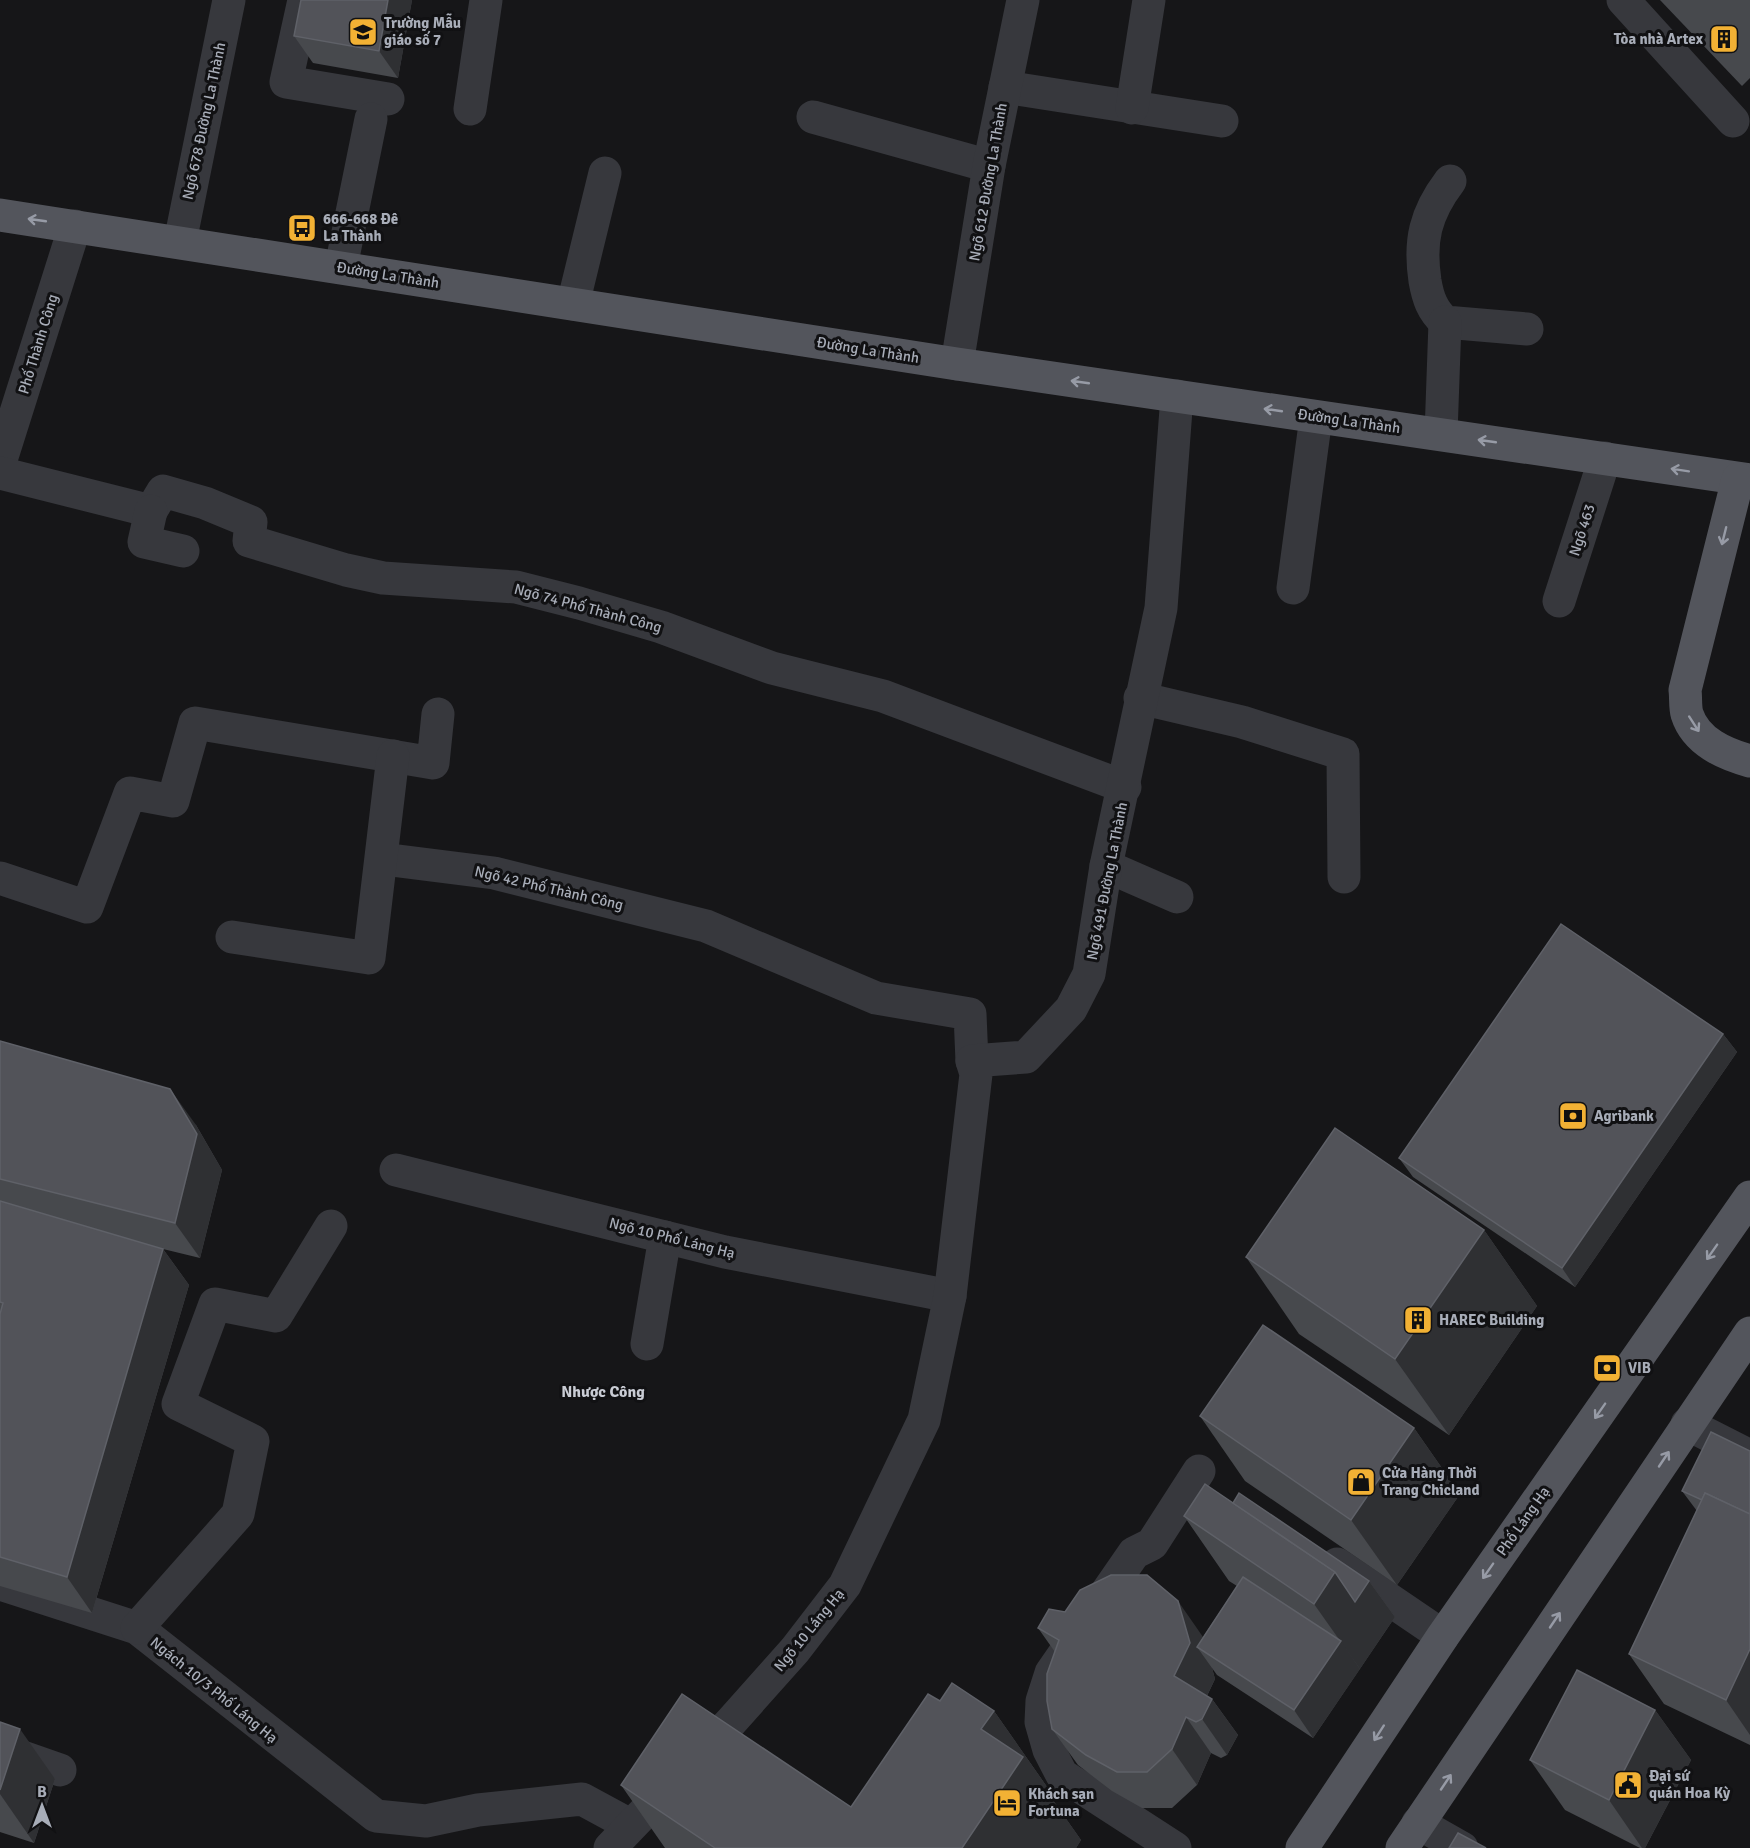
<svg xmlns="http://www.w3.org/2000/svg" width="1750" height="1848" font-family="Signika,sans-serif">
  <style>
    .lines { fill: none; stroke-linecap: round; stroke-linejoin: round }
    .minor { stroke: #37383d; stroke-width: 33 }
    .major { stroke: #53555c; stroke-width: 33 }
    .wall { fill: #47494d }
    .shaded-wall { fill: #2f3033 }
    .building { fill: #525359; stroke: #5f6168; stroke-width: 1.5 }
    .oneway { stroke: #979ba6 }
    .labels { text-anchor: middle; stroke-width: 6; stroke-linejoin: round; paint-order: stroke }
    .poi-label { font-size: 15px; font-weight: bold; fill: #a8adb8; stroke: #111113; text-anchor: start }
    .street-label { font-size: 15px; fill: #a8adb8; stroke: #111113 }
    .neighbourhood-label { font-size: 16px; font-weight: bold; fill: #c9ccd4; stroke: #111113 }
  </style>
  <rect width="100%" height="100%" fill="#161618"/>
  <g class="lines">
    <!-- minor -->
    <g class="minor">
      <path d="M304,0L286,82L388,99"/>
      <path d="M1623,0L1733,121"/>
      <path d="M1005,87L1222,121"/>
      <path d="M1132,108L1149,0"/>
      <path d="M470,109L486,0"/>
      <path d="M813,117L989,166"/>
      <path d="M1450,181C1425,214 1419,241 1425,281C1428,298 1432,310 1445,322L1527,329"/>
      <path d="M180,242L229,0"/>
      <path d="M341,267L371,119"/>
      <path d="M573,304L605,173"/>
      <path d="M957,364L989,166L1023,0"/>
      <path d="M1441,434L1445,322"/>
      <path d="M0,463L75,226"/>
      <path d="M0,473L151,511L163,491L205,503L251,522L249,541L346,570L383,578L516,587L579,603L661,627L772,668L883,696L1125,787"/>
      <path d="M151,511L144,542L183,551"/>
      <path d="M1293,588L1316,417"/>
      <path d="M1559,601L1605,458"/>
      <path d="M1140,698L1242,722L1343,754L1344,877"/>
      <path d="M383,859L494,873L706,926L876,998L970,1014L972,1061"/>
      <path d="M1106,866L1177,897"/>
      <path d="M0,878L87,907L130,793L173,801L195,723L433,763L438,714"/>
      <path d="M232,937L369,958L393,756"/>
      <path d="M396,1170L725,1252L950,1296"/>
      <path d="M647,1344L665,1237"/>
      <path d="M1687,1424L1750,1456"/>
      <path d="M1337,1564L1443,1636"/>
      <path d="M0,1584L137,1628L376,1816L426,1821L478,1810L582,1799L630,1825"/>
      <path d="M137,1628L238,1514L253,1441L178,1404L215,1304L276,1316L331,1226"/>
      <path d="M0,1749L60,1770"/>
      <path d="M1418,1823L1462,1848"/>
      <path d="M610,1848L730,1723L795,1650L845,1585L924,1420L950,1296L976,1074L972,1061L1026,1057L1071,1009L1089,974L1106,866L1161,608L1177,396"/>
      <path d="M1175,1848L1062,1775L1049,1750L1041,1722L1042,1701L1051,1673L1134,1553L1152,1544L1199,1471"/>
    </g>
    <!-- major -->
    <g class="major">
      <path d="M0,215L957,364L1750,480"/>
      <path d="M1738,479L1685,690C1686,697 1685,707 1687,714C1696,742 1725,754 1750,761"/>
      <path d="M1302,1848L1443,1636L1750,1197"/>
      <path d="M1402,1848L1750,1333"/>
    </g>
  </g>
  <!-- wall -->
  <g class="wall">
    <path d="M301,0H412L398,78L313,63L294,36Z"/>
    <path d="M1660,0H1750V78L1742,86Z"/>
    <path d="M1723,1034L1737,1052L1575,1287L1413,1177L1399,1158Z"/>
    <path d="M0,1041L196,1125L222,1170L200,1258L163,1249L189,1285L92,1613L0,1586Z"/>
    <path d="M1484,1230L1537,1306L1449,1435L1299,1334L1246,1257Z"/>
    <path d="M1200,1416L1414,1428L1460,1494L1397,1585L1245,1481Z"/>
    <path d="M1750,1451V1745L1664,1704L1629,1654L1697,1511L1682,1491Z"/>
    <path d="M1233,1503L1369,1581L1395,1617L1313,1738L1217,1675L1212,1668L1215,1679L1207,1696L1212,1699L1238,1735L1227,1755L1221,1758L1211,1753L1197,1785L1172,1808H1142L1112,1791L1078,1765L1052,1729L1055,1652L1038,1628L1203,1637L1237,1586L1229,1581L1184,1516Z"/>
    <path d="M1655,1710L1691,1760L1645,1848H1640L1565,1810L1530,1760Z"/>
    <path d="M994,1711L1052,1794L1050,1796L1081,1840L1076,1848H665L621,1785L851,1807Z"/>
    <path d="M0,1722L55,1779L34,1843L0,1832Z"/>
  </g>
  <!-- shaded-wall -->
  <g class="shaded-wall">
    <path d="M388,0H412L398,78L379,51Z"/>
    <path d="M1723,1034L1737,1052L1575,1287L1562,1268Z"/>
    <path d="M170,1089L196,1125L222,1170L200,1258L175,1223Z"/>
    <path d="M1484,1230L1537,1306L1449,1435L1395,1359Z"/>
    <path d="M163,1249L189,1285L92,1613L67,1577Z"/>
    <path d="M1414,1428L1460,1494L1397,1585L1351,1520Z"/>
    <path d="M1335,1572L1369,1581L1395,1617L1360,1669L1314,1604Z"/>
    <path d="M1178,1601L1203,1637L1197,1647L1212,1668L1215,1679L1199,1712L1174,1676Z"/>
    <path d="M1341,1641L1360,1669L1313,1738L1294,1710Z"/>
    <path d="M1750,1649V1735L1726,1700Z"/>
    <path d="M1212,1699L1238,1735L1227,1755L1202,1719Z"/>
    <path d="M1655,1710L1691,1760L1645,1848H1642L1609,1800Z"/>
    <path d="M994,1711L1052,1794L1050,1796L1081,1840L1076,1848H962L981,1729Z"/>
    <path d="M1186,1717L1211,1753L1197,1785L1172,1749Z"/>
    <path d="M20,1729L55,1779L34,1843L0,1794V1790Z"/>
  </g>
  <!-- building -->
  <g class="building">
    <path d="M301,0H388L379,51L294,36Z"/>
    <path d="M1561,924L1723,1034L1562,1268L1399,1158Z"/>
    <path d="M0,1041L170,1089L197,1134L175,1223L0,1179Z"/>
    <path d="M1335,1128L1484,1230L1395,1359L1246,1257Z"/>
    <path d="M0,1201L163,1249L67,1577L0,1557V1314L3,1303L0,1302Z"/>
    <path d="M1263,1325L1414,1428L1351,1520L1200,1416Z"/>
    <path d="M1711,1432L1750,1451V1514L1705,1493L1702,1500L1682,1491Z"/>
    <path d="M1205,1484L1335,1572L1314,1604L1184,1516Z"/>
    <path d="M1239,1493L1369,1581L1355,1602L1335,1572L1233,1503Z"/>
    <path d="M1705,1493L1750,1514V1649L1726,1700L1629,1654Z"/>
    <path d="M1111,1575H1147L1178,1601L1190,1643L1174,1676L1212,1699L1202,1719L1196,1722L1186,1717L1172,1749L1147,1772H1117L1086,1755L1052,1729L1047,1701V1674L1059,1640L1038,1628L1049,1609L1065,1612L1080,1590Z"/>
    <path d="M1243,1577L1341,1641L1294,1710L1197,1647Z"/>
    <path d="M1577,1670L1655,1710L1609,1800L1530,1760Z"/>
    <path d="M952,1683L994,1711L981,1729L1023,1757L962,1848H715L621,1785L682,1694L851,1807L928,1694L940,1701Z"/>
    <path d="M0,1722L20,1729L0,1790Z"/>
    <path d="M1458,1833L1486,1848H1449Z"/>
  </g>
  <!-- one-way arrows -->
  <defs><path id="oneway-shaft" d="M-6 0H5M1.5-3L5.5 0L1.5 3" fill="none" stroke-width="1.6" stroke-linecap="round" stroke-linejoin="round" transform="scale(1.5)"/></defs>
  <g class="oneway">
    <use href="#oneway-shaft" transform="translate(37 220) rotate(-172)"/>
    <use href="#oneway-shaft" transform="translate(1080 382) rotate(-172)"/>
    <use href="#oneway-shaft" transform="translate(1273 410) rotate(-172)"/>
    <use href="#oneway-shaft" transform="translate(1487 441) rotate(-172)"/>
    <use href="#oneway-shaft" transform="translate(1680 470) rotate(-171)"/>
    <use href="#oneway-shaft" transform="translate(1724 536) rotate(104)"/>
    <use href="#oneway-shaft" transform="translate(1694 724) rotate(57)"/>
    <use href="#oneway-shaft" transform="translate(1712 1252) rotate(125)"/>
    <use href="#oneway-shaft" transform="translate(1600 1411) rotate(125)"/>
    <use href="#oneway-shaft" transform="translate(1664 1459) rotate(-56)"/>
    <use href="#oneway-shaft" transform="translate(1488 1571) rotate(125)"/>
    <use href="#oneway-shaft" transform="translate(1555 1620) rotate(-56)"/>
    <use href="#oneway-shaft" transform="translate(1379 1733) rotate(123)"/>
    <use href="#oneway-shaft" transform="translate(1446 1782) rotate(-56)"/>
  </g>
  <!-- icons -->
  <defs>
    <g id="school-square" transform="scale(1.5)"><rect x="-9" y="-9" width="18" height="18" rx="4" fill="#f2b134" stroke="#111113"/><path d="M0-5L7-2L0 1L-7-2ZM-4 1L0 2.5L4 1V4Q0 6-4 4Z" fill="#111"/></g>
    <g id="building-square" transform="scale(1.5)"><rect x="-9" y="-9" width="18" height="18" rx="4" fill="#f2b134" stroke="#111113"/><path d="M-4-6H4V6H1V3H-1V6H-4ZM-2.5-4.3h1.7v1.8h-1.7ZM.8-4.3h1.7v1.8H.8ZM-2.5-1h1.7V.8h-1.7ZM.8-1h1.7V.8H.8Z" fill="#111"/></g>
    <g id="bus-square" transform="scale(1.5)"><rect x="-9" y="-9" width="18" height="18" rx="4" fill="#f2b134" stroke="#111113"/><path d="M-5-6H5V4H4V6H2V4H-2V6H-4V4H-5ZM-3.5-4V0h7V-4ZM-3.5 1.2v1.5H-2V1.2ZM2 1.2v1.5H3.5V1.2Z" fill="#111"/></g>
    <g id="bank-square" transform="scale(1.5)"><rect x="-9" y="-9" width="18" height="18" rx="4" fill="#f2b134" stroke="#111113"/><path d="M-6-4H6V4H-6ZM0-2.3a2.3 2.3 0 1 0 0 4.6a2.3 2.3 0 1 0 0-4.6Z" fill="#111"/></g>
    <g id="shop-square" transform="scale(1.5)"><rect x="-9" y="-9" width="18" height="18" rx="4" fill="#f2b134" stroke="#111113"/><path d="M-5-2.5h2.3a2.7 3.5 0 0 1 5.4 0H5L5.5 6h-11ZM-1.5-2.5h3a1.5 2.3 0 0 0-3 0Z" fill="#111"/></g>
    <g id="civic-square" transform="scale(1.5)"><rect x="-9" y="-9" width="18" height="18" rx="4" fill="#f2b134" stroke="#111113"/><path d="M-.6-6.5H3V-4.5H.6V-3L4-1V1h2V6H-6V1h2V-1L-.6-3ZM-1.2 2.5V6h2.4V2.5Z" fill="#111"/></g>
    <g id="hotel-square" transform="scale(1.5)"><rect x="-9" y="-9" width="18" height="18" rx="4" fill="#f2b134" stroke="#111113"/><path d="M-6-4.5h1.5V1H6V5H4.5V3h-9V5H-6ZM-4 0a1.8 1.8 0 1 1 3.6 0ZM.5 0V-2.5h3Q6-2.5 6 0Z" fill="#111"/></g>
  </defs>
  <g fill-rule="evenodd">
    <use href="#school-square" x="363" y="32"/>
    <use href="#building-square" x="1724" y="39"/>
    <use href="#bus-square" x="302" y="228"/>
    <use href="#bank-square" x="1573" y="1116"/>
    <use href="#building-square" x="1418" y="1320"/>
    <use href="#bank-square" x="1607" y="1368"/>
    <use href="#shop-square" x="1361" y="1482"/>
    <use href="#civic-square" x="1628" y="1785"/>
    <use href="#hotel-square" x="1007" y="1803"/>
  </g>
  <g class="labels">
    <!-- poi labels -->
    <g class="poi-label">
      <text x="384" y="28">Trường Mẫu<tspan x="384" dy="17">giáo số 7</tspan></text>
      <text x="1703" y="44" text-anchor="end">Tòa nhà Artex</text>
      <text x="323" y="224">666-668 Đê<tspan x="323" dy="17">La Thành</tspan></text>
      <text x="1594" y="1121">Agribank</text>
      <text x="1439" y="1325">HAREC Building</text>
      <text x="1628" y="1373">VIB</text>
      <text x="1382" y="1478">Cửa Hàng Thời<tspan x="1382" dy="17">Trang Chicland</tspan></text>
      <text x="1649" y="1781">Đại sứ<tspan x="1649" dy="17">quán Hoa Kỳ</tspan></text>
      <text x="1028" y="1799">Khách sạn<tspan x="1028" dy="17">Fortuna</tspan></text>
    </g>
    <!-- street labels -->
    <g class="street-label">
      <text transform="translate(204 121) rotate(-78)" y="5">Ngõ 678 Đường La Thành</text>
      <text transform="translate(988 182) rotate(-80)" y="5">Ngõ 612 Đường La Thành</text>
      <text transform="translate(388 275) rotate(9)" y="5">Đường La Thành</text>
      <text transform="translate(38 344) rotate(-73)" y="5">Phố Thành Công</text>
      <text transform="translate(868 350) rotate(9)" y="5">Đường La Thành</text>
      <text transform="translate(1349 421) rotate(8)" y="5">Đường La Thành</text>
      <text transform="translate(1582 530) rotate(-72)" y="5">Ngõ 463</text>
      <text transform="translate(588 608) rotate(15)" y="5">Ngõ 74 Phố Thành Công</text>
      <text transform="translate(1107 881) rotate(-79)" y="5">Ngõ 491 Đường La Thành</text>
      <text transform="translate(549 888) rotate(13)" y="5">Ngõ 42 Phố Thành Công</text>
      <text transform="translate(672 1238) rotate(14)" y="5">Ngõ 10 Phố Láng Hạ</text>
      <text transform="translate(1523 1521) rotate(-55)" y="5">Phố Láng Hạ</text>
      <text transform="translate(809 1630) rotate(-51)" y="5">Ngõ 10 Láng Hạ</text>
      <text transform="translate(214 1690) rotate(39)" y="5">Ngách 10/3 Phố Láng Hạ</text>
    </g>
    <!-- neighbourhood labels -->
    <g class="neighbourhood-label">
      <text x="603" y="1397">Nhược Công</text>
    </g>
  </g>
  <!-- north arrow -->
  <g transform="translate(42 1806)" stroke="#111113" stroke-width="4.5" paint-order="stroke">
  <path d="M0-4.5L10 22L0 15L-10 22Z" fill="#a8adb8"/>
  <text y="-9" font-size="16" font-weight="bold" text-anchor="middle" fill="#a8adb8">B</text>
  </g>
</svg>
